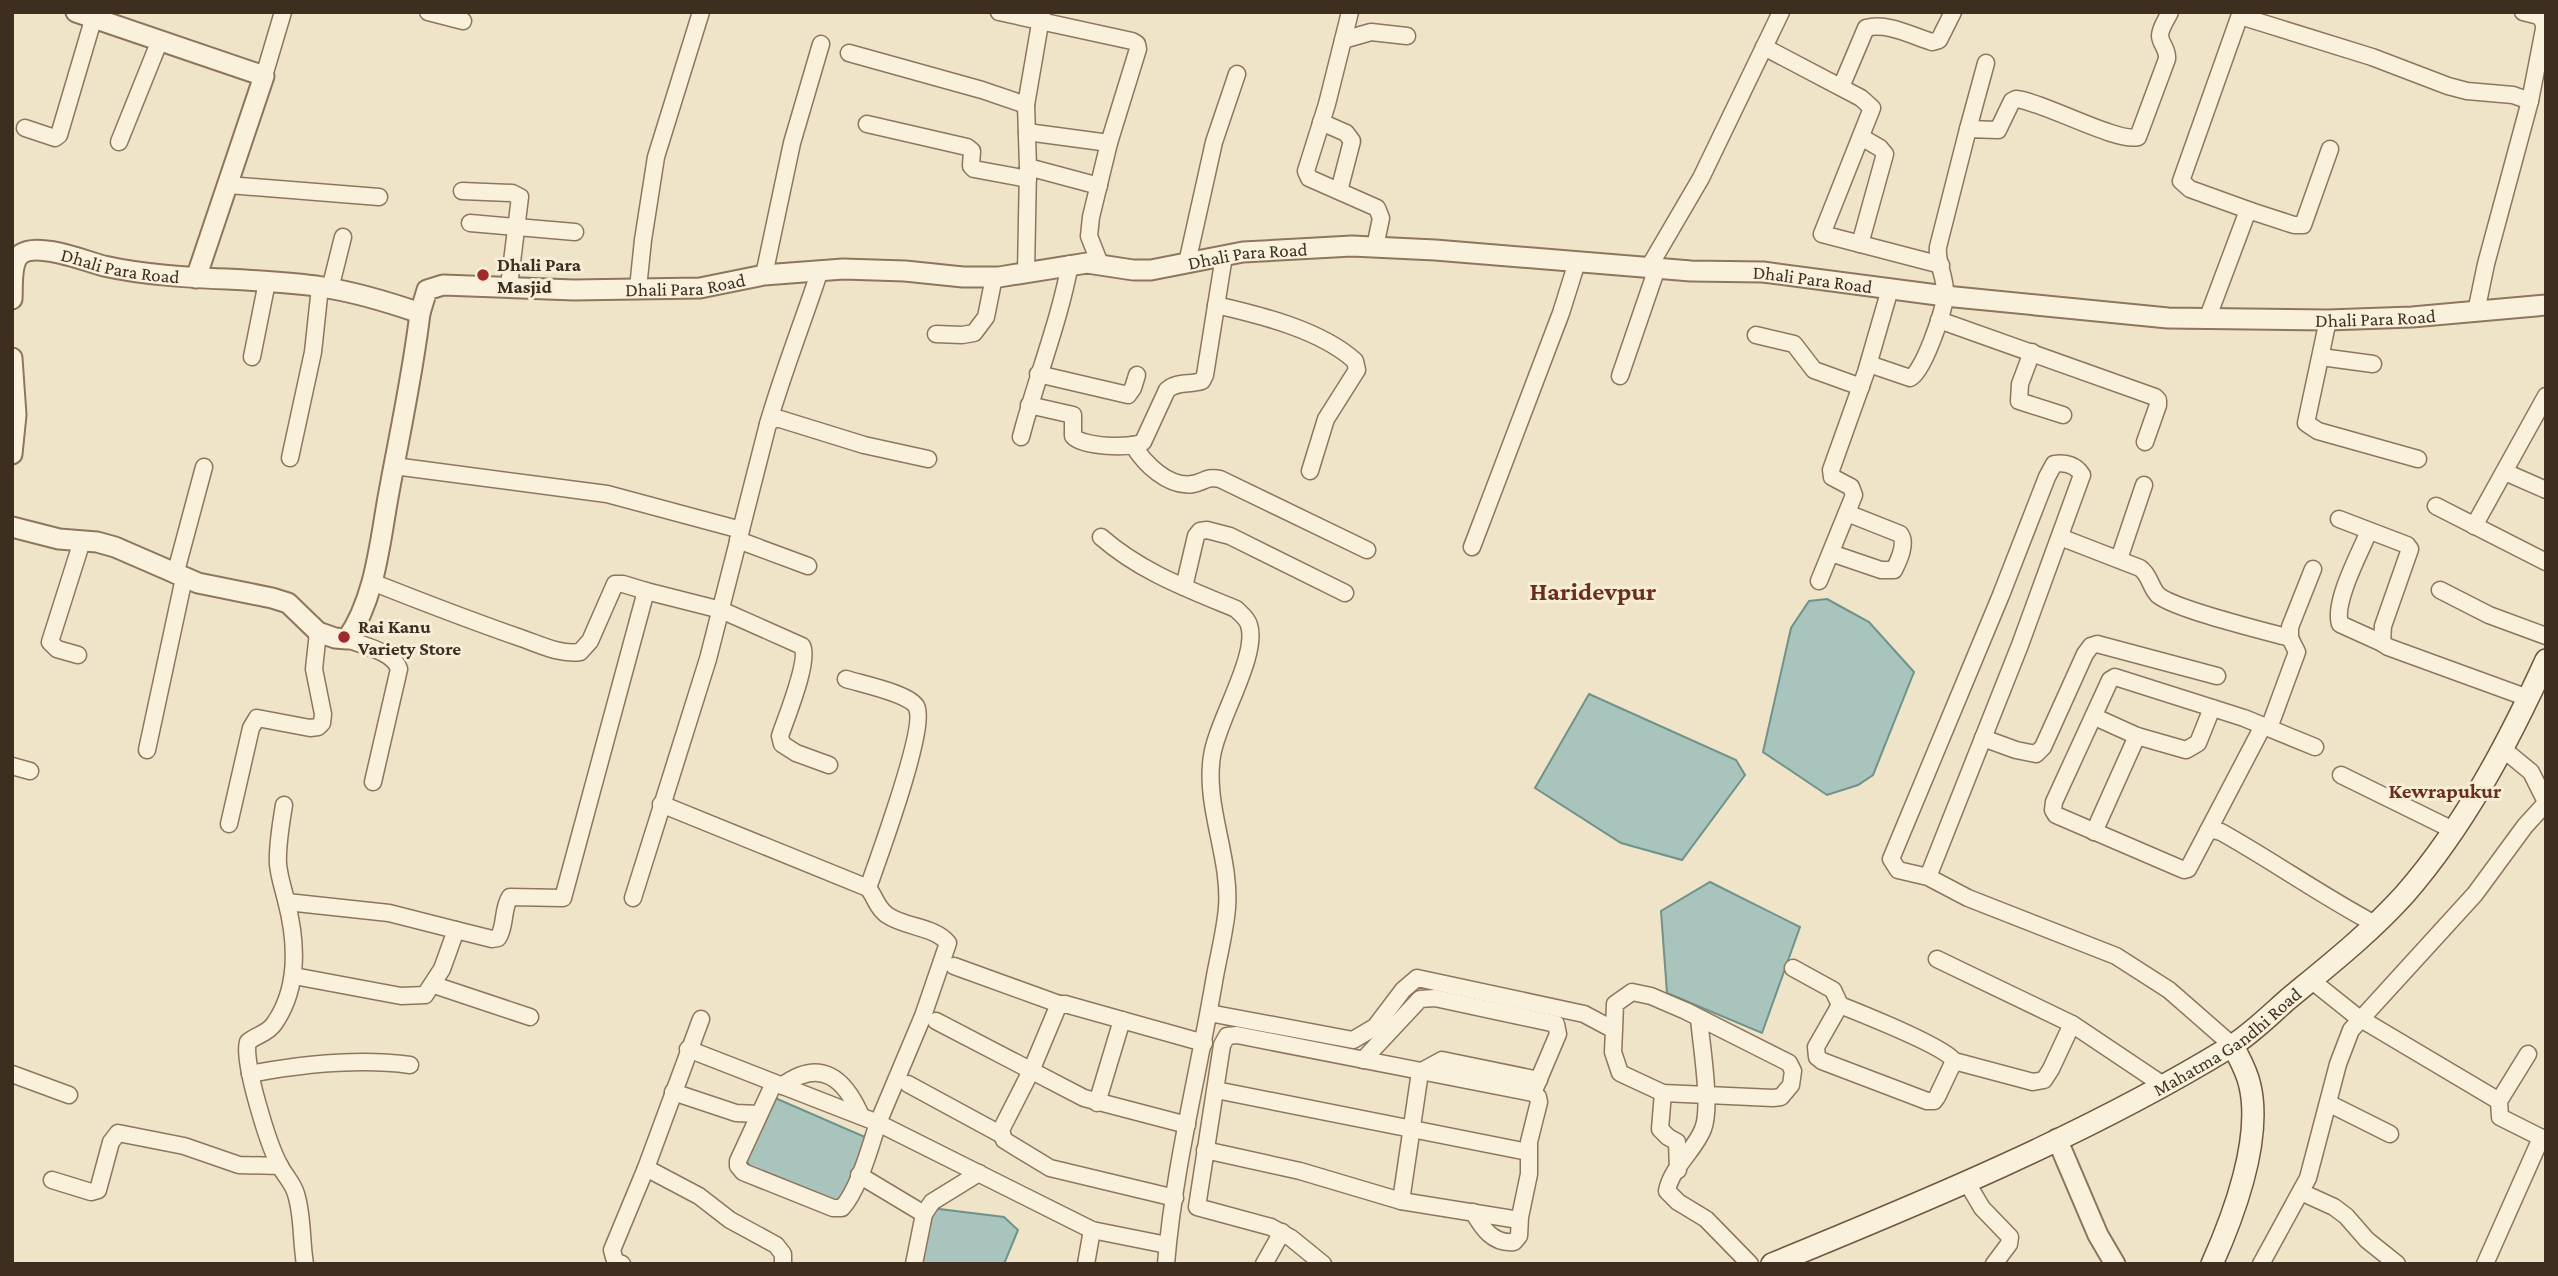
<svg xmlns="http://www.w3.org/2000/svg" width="2558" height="1276" font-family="'Crimson Pro',serif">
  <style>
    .water { fill: #a9c4bc; stroke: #6f938a; stroke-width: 2 }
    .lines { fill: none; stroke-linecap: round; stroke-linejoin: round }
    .minor-casing { stroke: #8d765c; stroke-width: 19 }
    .tertiary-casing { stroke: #8d765c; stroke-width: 23 }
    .secondary-casing { stroke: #6f573f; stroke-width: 24 }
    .minor { stroke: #faf1dc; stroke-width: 16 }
    .tertiary { stroke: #faf1dc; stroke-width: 19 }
    .secondary { stroke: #faf1dc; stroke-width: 21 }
    .poi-dot { fill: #9e2a2b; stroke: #f7eed8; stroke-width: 2.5 }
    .labels { text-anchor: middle; stroke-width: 6; stroke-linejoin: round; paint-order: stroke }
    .street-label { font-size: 19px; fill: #3d2e20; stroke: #f7eed8 }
    .poi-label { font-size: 19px; font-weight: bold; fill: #3d2e20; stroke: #f7eed8; text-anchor: start }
    .neighbourhood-label { font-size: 21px; font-weight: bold; fill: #6b2e1e; stroke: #f7eed8 }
    .district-label { font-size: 26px; font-weight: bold; fill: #6b2e1e; stroke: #f7eed8 }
  </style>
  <rect width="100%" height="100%" fill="#f0e4c8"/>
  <!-- water -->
  <g class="water">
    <path d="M1827,599L1869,622L1914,672L1873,775L1858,785L1827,795L1763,752L1791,628L1809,601Z"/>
    <path d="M1589,694L1736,760L1745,775L1682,860L1621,843L1535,788Z"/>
    <path d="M1710,882L1800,927L1762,1033L1667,993L1661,911Z"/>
    <path d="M775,1098L872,1140L843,1208L754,1170L742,1157Z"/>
    <path d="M931,1208L1004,1217L1018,1230L1004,1264H920Z"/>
  </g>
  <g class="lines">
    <!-- minor casing -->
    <g class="minor-casing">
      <g id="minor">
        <path d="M428,12L463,21"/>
        <path d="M999,12L1132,41L1137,44L1138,49L1109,143L1091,217L1089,236L1100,264"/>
        <path d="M1350,12L1327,104L1306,171L1309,178L1377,208L1381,218L1375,247"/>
        <path d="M2241,12L2181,181L2190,189L2251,211"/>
        <path d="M2240,16L2372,57L2448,86L2467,91L2513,95L2530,101"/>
        <path d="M1343,40L1371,32L1407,36"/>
        <path d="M1764,47L1861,98L1872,108L1822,234L1941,265"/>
        <path d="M849,53L982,90L1026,105"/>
        <path d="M264,76L283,12"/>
        <path d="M1841,87L1866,28C1888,22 1912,36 1932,42L1939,40L1953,12"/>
        <path d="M1321,122L1346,133L1352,141L1339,191"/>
        <path d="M867,124L967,147L972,151L971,166L974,169L1028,179"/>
        <path d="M25,128L55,138L59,135L93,20"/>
        <path d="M1968,129L1986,63"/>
        <path d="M1027,132L1109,143"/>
        <path d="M119,142L160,40"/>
        <path d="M1028,167L1099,186"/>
        <path d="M228,185L379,197"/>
        <path d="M462,191L512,193L520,197L509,286"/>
        <path d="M470,223L575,232"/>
        <path d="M1860,244L1885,154L1880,148L1861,137"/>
        <path d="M1187,263L1214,142L1237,74"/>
        <path d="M1649,267L1701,178L1781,12"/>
        <path d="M1026,274L1028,167L1026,105L1042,12"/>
        <path d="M764,275L792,143L821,44"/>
        <path d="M638,288L643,240L656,157L701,12"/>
        <path d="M330,289L343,237"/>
        <path d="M1216,305C1260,315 1321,330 1355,361L1357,370L1326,419L1310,471"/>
        <path d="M2476,312L2486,264L2530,101L2544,29V23L2539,16L2523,12"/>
        <path d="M2208,317L2247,213L2251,211L2294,225H2303L2330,149"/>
        <path d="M1939,320L2155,397L2158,400V405L2145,442"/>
        <path d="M2328,320L2306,423L2318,431L2418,459"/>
        <path d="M936,334L962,335L974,333L986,317L994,277"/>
        <path d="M1756,335L1794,344L1814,370L1861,387"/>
        <path d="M2032,352L2020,384L2019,401L2063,415"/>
        <path d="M252,357L267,282"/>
        <path d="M2321,357L2373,364"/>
        <path d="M1869,364L1910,378C1923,373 1943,313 1945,297C1947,279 1936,264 1938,247L1968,129L1998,130L2012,101L2016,99C2044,102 2117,143 2138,137L2167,59C2168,49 2161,45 2160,36C2160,28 2167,19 2170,12"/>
        <path d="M1038,374L1128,395L1133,388L1137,375"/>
        <path d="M1620,376L1657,268"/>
        <path d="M1029,405L1073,415V436C1082,447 1131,449 1143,442L1167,390C1177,381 1190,385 1202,381L1205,375L1224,256"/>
        <path d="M768,424C783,372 803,322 820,270"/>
        <path d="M1021,437C1036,379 1059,323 1070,264"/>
        <path d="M1133,445C1144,463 1168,488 1193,484C1204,482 1207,476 1220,479L1367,550"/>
        <path d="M290,458L313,352L320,287"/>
        <path d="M394,466L607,494L741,530"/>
        <path d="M2505,472L2546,490"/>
        <path d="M2436,506L2546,562"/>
        <path d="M2339,519L2407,545L2410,549L2383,626L2382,643L2388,647L2528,698"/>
        <path d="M2474,526L2546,396"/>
        <path d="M2369,531C2360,553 2333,602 2340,624L2382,643"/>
        <path d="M1101,537C1141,572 1188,589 1236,609C1241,614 1247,618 1249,625C1259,655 1217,721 1212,756C1204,806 1231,857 1227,908C1225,931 1219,954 1215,976C1199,1071 1174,1167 1166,1264"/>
        <path d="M2060,537L2140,568C2150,575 2150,587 2158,595C2174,609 2264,631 2290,638"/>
        <path d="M738,540L808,566"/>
        <path d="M1472,547L1561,313L1577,262"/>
        <path d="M1831,553L1881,570H1894C1899,560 1907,543 1900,534L1847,513"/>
        <path d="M2119,559L2144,485"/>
        <path d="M175,575L204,467"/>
        <path d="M1819,581L1854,495L1851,487L1832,477L1831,470L1866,372L1890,289"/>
        <path d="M1184,587L1196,536L1200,531L1207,530L1230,536L1345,593"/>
        <path d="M2440,590L2489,615L2546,636"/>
        <path d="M646,591L721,610L802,646C810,660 786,718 780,736L782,744L796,753L829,765"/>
        <path d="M347,639C363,646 393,651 399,669L373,782"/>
        <path d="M78,655L57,649L50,642L82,541"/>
        <path d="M846,679C862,684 907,693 916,706C928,725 877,862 868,888"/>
        <path d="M2095,717L2137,736L2186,750L2198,743L2212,708"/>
        <path d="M2269,728L2297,652L2290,638V627L2313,569"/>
        <path d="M1983,738L2016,750L2036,754L2043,747L2085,654L2091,646L2097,644L2217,676"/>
        <path d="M2315,747L2244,718L2115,677L2110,680L2054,802L2053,810L2056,815L2184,870L2188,869L2208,831L2213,830L2221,832C2273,861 2322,896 2375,924"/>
        <path d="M2503,749L2531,772L2546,802"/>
        <path d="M147,750L184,578"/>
        <path d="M12,766L30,771"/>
        <path d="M2341,775L2453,830"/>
        <path d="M661,804L868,888C876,898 876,907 887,915C906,928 934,926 948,943L923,1016L878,1123L1092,1230L1167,1245"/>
        <path d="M284,805C281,824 277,845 278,864C279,876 283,888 286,900C297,942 300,987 274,1024C267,1034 256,1035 248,1042C242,1061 269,1147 280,1166C285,1176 293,1183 296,1194C303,1216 301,1241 305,1264"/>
        <path d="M229,824L251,728L257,718L310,728L318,727L322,723L323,714L314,669L318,632"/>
        <path d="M2208,831L2263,726"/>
        <path d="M2094,832L2137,736"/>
        <path d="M1928,877L2020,645L2082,475C2076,465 2065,462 2054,464L2047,477L2001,595L1891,859L1898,870L1928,877L1968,898L2116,956L2169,990L2233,1046"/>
        <path d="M633,898L708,659L768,424L773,419H780L864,445L928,459"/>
        <path d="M287,902L389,913L456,930"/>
        <path d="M1937,959L2072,1024L2163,1085"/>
        <path d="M954,966L1059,1004"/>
        <path d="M1793,968L1833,990L1840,1005C1860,1013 1946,1047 1954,1061L2033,1082L2044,1080L2051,1069L2072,1024"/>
        <path d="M294,976L401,996L425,995L442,969L456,930L492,939L498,938C506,926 502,909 510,897L563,898L646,591L623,584H615L590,641L580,652C559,655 539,644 518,637C469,620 420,601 372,582"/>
        <path d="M2311,980L2356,1016L2499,1101"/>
        <path d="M434,985L530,1017"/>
        <path d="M1840,1005L1816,1047L1817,1057L1822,1061L1927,1101H1934L1937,1097L1954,1061"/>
        <path d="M1209,1013L1353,1040L1375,1027L1403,990L1417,978L1584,1014L1614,1030L1615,1004L1632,992L1651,996L1686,1011L1789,1063L1793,1071L1791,1085L1781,1097L1773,1098L1663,1093L1620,1073L1613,1052L1614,1030"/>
        <path d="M1699,1018C1701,1044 1712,1107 1703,1129C1695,1150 1671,1168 1667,1191L1678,1202L1706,1219L1750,1264"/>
        <path d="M936,1021L1084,1098L1187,1125"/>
        <path d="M688,1049L878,1123C870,1147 859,1189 842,1208H833L743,1172L738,1166V1161L774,1083"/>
        <path d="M2528,1054L2499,1101L2500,1117L2546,1140"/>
        <path d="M1363,1060L1420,999L1435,998L1556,1024L1558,1034L1533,1093"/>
        <path d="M12,1074L69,1095"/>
        <path d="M250,1074C303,1064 357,1058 410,1065"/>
        <path d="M908,1084L1002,1135"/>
        <path d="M782,1086C821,1057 845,1079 861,1116"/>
        <path d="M1216,1090L1528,1152"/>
        <path d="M673,1092L736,1113L759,1114"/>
        <path d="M1663,1093L1660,1129L1668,1137L1677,1142L1678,1170"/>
        <path d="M1097,1103L1122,1020"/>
        <path d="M2328,1103L2390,1134"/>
        <path d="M1205,1150L1300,1171L1401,1201L1519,1220"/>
        <path d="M646,1168L699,1196L730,1220L776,1245L783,1254V1264"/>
        <path d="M859,1175L924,1214"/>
        <path d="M52,1180L91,1192L98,1190L111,1142L118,1133L184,1146L239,1165L280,1166"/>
        <path d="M1966,1181L1982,1208L2010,1237L2009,1244L1994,1264"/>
        <path d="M2301,1192L2334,1207L2346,1216L2367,1240L2397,1264"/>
        <path d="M1175,1198L1050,1168L1004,1140L1001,1130L1031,1071L1059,1004H1065L1204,1043"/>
        <path d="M1401,1201L1420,1072L1442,1060L1539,1080"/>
        <path d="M622,1264L615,1261L612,1250L646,1168L701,1019"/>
        <path d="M914,1264L924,1214L932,1202L979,1173"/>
        <path d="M1086,1264L1092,1230"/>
        <path d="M1264,1264L1282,1232"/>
        <path d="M1323,1264L1291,1238L1271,1227L1197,1207L1222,1045L1227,1036L1237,1035L1533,1093L1538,1097L1539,1102L1529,1142V1174L1520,1217L1519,1236L1514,1242C1493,1244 1483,1229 1473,1212"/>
        <path d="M2261,1264L2308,1178L2338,1064L2351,1030L2475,894L2525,826L2546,803"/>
        <path d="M2485,1264L2541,1138"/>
      </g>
    </g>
    <!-- tertiary casing -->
    <g class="tertiary-casing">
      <g id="tertiary">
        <path d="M76,12L264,76L196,278"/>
        <path id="s1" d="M12,299C13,287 10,262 21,254C38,242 85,261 104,266C176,282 249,276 322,287C355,292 388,302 420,313L427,290L443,285L574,290L700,288L764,275L843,269L905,271L963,277H999L1087,263L1133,270H1151L1243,252L1352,246L1435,250L1691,271L1763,272L1945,296L2168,318L2328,320L2412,317L2546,305"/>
        <path d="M12,358L16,415L12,454"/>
        <path d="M12,527L59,539L97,542L115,547L198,583L272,598L288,603L318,632L335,638L347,639C376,597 380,540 389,492C400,432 413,373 420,313"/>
        <path d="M2057,1139L2098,1235L2115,1264"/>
      </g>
    </g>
    <!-- secondary casing -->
    <g class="secondary-casing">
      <g id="secondary">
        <path id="s2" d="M1772,1264C1926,1201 2088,1134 2230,1047C2250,1035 2269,1016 2287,1000C2328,966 2369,934 2405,894C2465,825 2508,743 2546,660"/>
        <path d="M2212,1264C2234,1215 2262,1139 2250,1086C2247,1071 2239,1058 2233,1046"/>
      </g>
    </g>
    <!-- minor -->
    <use href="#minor" class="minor"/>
    <!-- tertiary -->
    <use href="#tertiary" class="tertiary"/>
    <!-- secondary -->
    <use href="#secondary" class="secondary"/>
  </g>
  <!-- markers -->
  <g class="poi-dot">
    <circle cx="483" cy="275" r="7"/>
    <circle cx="344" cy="637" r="7"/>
  </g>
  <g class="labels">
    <!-- street labels -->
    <g class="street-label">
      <text dy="7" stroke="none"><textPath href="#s1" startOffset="1304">Dhali Para Road</textPath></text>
      <text dy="7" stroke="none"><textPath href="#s1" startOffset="149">Dhali Para Road</textPath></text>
      <text dy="7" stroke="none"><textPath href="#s1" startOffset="1871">Dhali Para Road</textPath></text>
      <text dy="7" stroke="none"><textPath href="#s1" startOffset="737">Dhali Para Road</textPath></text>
      <text dy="7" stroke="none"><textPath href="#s1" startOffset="2436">Dhali Para Road</textPath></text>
      <text dy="7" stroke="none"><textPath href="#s2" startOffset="508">Mahatma Gandhi Road</textPath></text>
    </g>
    <!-- poi labels -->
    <g class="poi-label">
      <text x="497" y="271">Dhali Para<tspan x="497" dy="22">Masjid</tspan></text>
      <text x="358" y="633">Rai Kanu<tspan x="358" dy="22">Variety Store</tspan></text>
    </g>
    <!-- neighbourhood labels -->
    <g class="neighbourhood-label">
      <text x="2445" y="798">Kewrapukur</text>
    </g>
    <!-- district labels -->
    <g class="district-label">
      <text x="1593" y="600">Haridevpur</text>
    </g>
  </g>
  <!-- border -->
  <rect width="2558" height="1276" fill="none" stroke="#3d2e20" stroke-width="28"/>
</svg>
